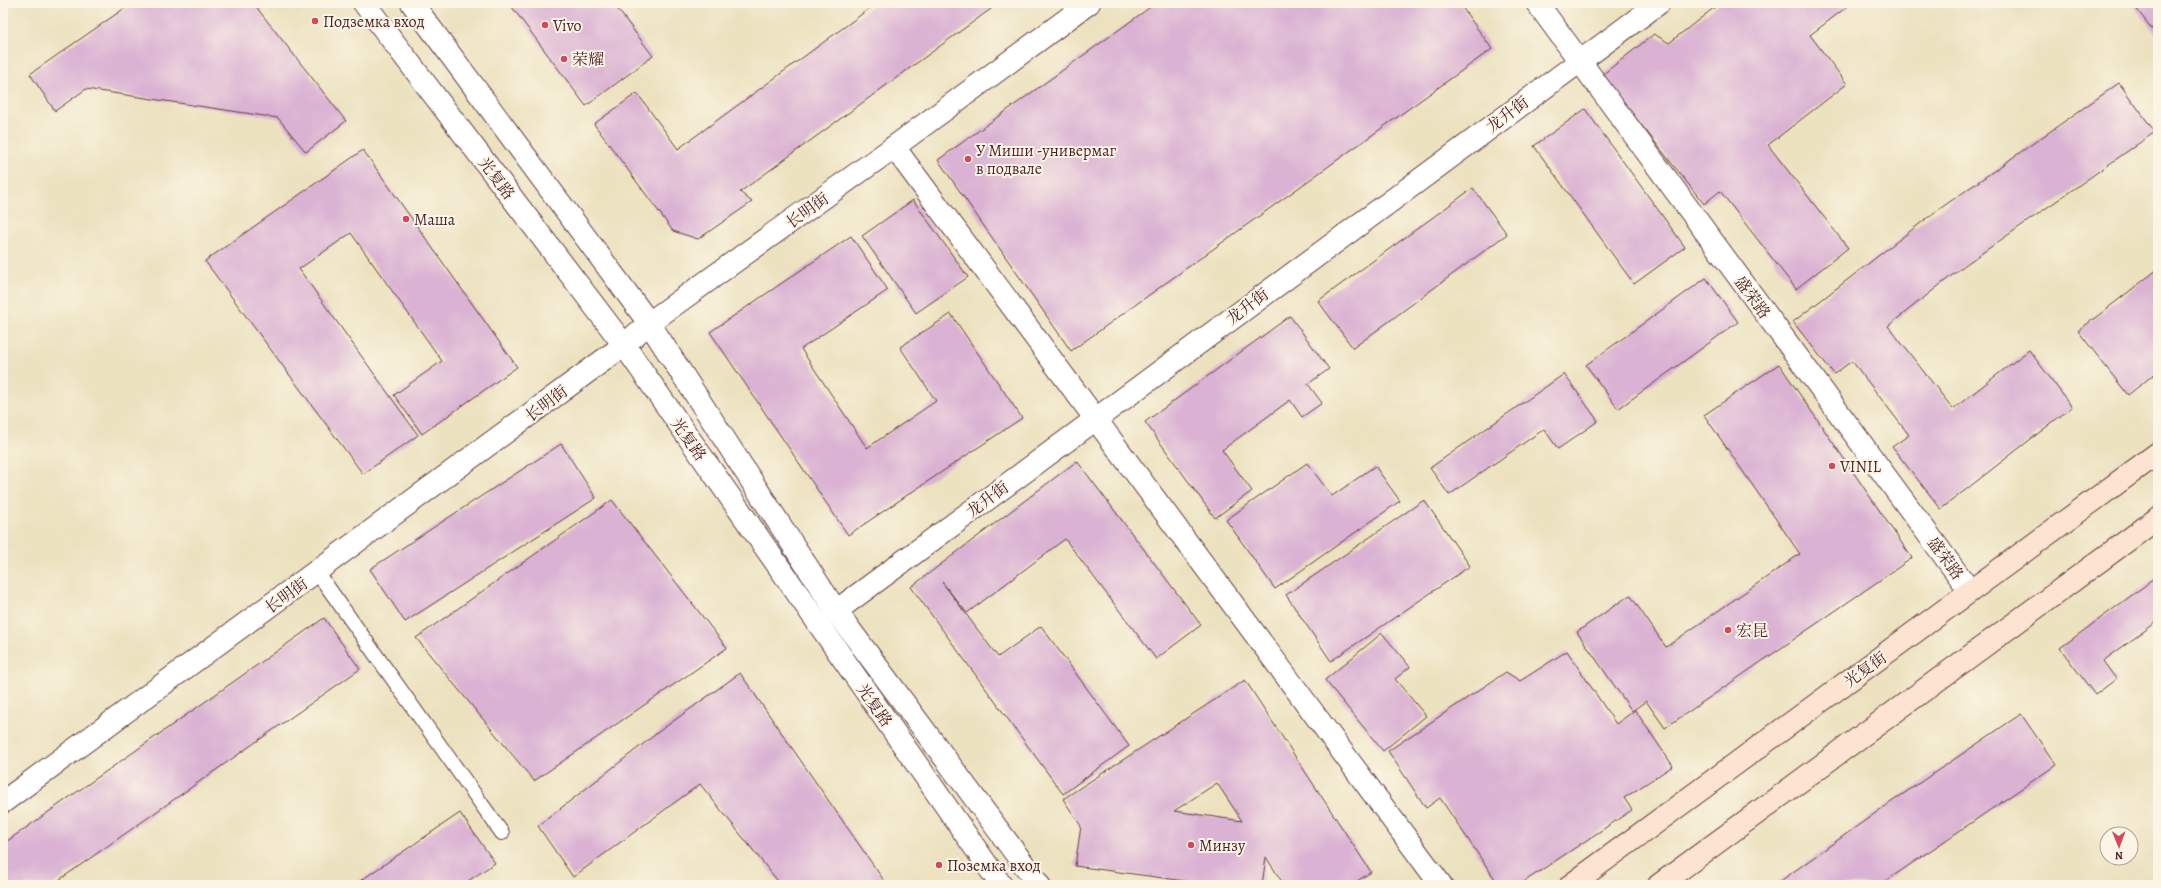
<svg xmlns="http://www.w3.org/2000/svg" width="2161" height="888" font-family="Alegreya,'Noto Serif SC',serif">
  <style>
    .building { fill: #dab2d3; fill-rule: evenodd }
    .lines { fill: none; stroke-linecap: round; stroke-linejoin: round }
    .service-casing { stroke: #623c41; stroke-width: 16 }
    .minor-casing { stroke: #623c41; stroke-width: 24 }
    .tertiary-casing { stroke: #623c41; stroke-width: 24 }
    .secondary-casing { stroke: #623c41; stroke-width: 24 }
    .service { stroke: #fff; stroke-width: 14 }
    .minor { stroke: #fff; stroke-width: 22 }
    .tertiary { stroke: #fff; stroke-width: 22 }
    .secondary { stroke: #fde4d1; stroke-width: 22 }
    .poi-dot { fill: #d1495b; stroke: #fcf5e5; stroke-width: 1.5 }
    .labels { text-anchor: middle; stroke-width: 4; stroke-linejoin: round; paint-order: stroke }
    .poi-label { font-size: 16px; fill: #4a1f2b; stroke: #fcf5e5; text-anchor: start }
    .street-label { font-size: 16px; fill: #4a1f2b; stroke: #fcf5e5 }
  </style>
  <rect width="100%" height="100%" fill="#fcf5e5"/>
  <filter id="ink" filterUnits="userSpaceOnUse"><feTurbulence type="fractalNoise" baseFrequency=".025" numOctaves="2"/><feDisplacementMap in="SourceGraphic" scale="8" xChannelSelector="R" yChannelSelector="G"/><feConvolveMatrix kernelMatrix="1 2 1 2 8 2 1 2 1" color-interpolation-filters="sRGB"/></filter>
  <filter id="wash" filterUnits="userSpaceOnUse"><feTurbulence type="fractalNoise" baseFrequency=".012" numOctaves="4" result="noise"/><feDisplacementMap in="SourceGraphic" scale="16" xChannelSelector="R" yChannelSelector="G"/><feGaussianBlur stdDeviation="0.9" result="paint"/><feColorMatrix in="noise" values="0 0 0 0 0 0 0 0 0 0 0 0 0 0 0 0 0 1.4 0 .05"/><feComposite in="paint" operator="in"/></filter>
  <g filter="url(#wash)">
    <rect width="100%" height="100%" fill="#ece2c0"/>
    <g id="blocks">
      <!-- building -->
      <g class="building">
        <path d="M132,3H253L346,121L306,152L278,118L86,89L55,111L30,74Z"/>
        <path d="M509,3H613L653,56L586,106Z"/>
        <path d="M877,3H999L740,192L752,202L698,239L673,231L594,124L637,93L678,149Z"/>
        <path d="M1156,3H1459L1492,49L1071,351L938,160Z"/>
        <path d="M1720,3H1852L1810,35L1847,84L1768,145L1848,248L1796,289L1720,191L1704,204L1602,75L1654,34L1669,43Z"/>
        <path d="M2132,3H2158V37Z"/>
        <path d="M2119,83L2155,132L1965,265L1888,326L1953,409L2029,350L2072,407L1941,509L1892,447L1909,435L1852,361L1834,374L1793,322L1931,215Z"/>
        <path d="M1585,109L1685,247L1634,284L1534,146Z"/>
        <path d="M363,150L517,367L422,434L394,395L442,361L351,233L299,269L418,435L363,474L205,261Z"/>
        <path d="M1473,188L1507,234L1353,348L1318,301Z"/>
        <path d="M913,200L968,277L916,313L862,236Z"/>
        <path d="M851,236L888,290L801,349L867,448L936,401L900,347L951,314L1022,418L848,535L710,332Z"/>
        <path d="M2158,269V371L2128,395L2078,331Z"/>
        <path d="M1706,278L1738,322L1618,409L1586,365Z"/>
        <path d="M1290,316L1329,369L1308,384L1322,403L1302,417L1290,400L1222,450L1252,491L1215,518L1145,422Z"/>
        <path d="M1779,364L1912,558L1665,728L1646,701L1632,711L1577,632L1630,595L1666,647L1800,554L1704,415Z"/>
        <path d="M1564,374L1598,421L1558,449L1544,429L1449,495L1430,468Z"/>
        <path d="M561,444L596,498L405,622L370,569Z"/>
        <path d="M1077,461L1201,625L1156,659L1065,539L967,613L942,582L998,657L1041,626L1129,746L1063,794L911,587Z"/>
        <path d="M1307,463L1332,496L1375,466L1400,501L1275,589L1226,520Z"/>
        <path d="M612,500L727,648L534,781L416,638Z"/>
        <path d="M1424,500L1470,566L1331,661L1286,595Z"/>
        <path d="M2158,576V621L2103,661L2116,679L2095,695L2060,648Z"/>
        <path d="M324,618L360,669L52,885H3V844Z"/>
        <path d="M1382,633L1410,667L1395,679L1426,716L1383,751L1325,680Z"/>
        <path d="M1567,651L1616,724L1635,710L1673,766L1624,798L1632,810L1519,885H1499L1440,798L1426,808L1388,751L1506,672L1520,681Z"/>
        <path d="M740,673L887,885H781L700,784L573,877L538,826L661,730Z"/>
        <path d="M1245,680L1371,872L1351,885H1284L1266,857L1262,885H1214L1075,866L1081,826L1063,799ZM1217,783L1242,821L1174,811Z"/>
        <path d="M2021,714L2056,765L1880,885H1775L1881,809Z"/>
        <path d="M460,813L495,863L462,885H354Z"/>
      </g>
    </g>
  </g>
  <g filter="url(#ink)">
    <use href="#blocks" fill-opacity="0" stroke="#623c41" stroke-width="1"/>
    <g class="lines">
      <!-- service casing -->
      <g class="service-casing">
        <path id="service" d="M317,572L502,833"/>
      </g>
      <!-- minor casing -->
      <g class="minor-casing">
        <g id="minor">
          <path d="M1537,3L1970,591"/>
          <path d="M894,147L1441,885"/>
          <path d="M836,611L1659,3"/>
          <path d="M3,802L624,345L649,323L894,147L1089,3"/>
        </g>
      </g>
      <!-- tertiary casing -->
      <g class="tertiary-casing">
        <g id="tertiary">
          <path d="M364,3L624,345L1001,885"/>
          <path d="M412,3L649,323L836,611L1039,885"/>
        </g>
      </g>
      <!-- secondary casing -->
      <g class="secondary-casing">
        <g id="secondary">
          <path d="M1571,885L2158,453"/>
          <path d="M1659,885L2158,518"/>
        </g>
      </g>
      <!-- service -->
      <use href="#service" class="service"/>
      <!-- minor -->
      <use href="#minor" class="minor"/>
      <!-- tertiary -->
      <use href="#tertiary" class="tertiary"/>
      <!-- secondary -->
      <use href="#secondary" class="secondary"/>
    </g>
  </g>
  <!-- markers -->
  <g class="poi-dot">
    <circle cx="315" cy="21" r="4"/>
    <circle cx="545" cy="25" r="4"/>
    <circle cx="564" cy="59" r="4"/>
    <circle cx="968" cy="159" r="4"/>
    <circle cx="406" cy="219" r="4"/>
    <circle cx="1832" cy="466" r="4"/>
    <circle cx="1728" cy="630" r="4"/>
    <circle cx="1191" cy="845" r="4"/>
    <circle cx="939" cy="865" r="4"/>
  </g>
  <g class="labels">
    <!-- poi labels -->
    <g class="poi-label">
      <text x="323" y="27">Подземка вход</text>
      <text x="553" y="31">Vivo</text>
      <text x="572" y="65">荣耀</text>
      <text x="976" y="156">У Миши -универмаг<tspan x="976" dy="18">в подвале</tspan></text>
      <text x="414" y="225">Маша</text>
      <text x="1840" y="472">VINIL</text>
      <text x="1736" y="636">宏昆</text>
      <text x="1199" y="851">Минзу</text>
      <text x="947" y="871">Поземка вход</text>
    </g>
    <!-- street labels -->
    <g class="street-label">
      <text transform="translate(1507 114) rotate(-37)" y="6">龙升街</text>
      <text transform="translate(497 178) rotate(53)" y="6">光复路</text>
      <text transform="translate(807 210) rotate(-36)" y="6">长明街</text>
      <text transform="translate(1753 297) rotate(54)" y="6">盛荣路</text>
      <text transform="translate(1247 306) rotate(-37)" y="6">龙升街</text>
      <text transform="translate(546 403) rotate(-37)" y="6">长明街</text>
      <text transform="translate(689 439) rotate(55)" y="6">光复路</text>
      <text transform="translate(987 499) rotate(-37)" y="6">龙升街</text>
      <text transform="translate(1946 558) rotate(54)" y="6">盛荣路</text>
      <text transform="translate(286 595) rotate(-36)" y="6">长明街</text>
      <text transform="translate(1865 669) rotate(-36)" y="6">光复街</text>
      <text transform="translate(875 705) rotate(55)" y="6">光复路</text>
    </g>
  </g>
  <!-- margin -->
  <rect width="2161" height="888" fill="none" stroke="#fcf5e5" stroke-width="16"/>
  <!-- north arrow -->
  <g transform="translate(2119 846) rotate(179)"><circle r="19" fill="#fcf5e5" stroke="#b59f9b"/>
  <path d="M0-3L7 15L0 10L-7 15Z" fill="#d1495b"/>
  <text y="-6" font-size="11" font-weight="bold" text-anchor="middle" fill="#4a1f2b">N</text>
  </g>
</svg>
